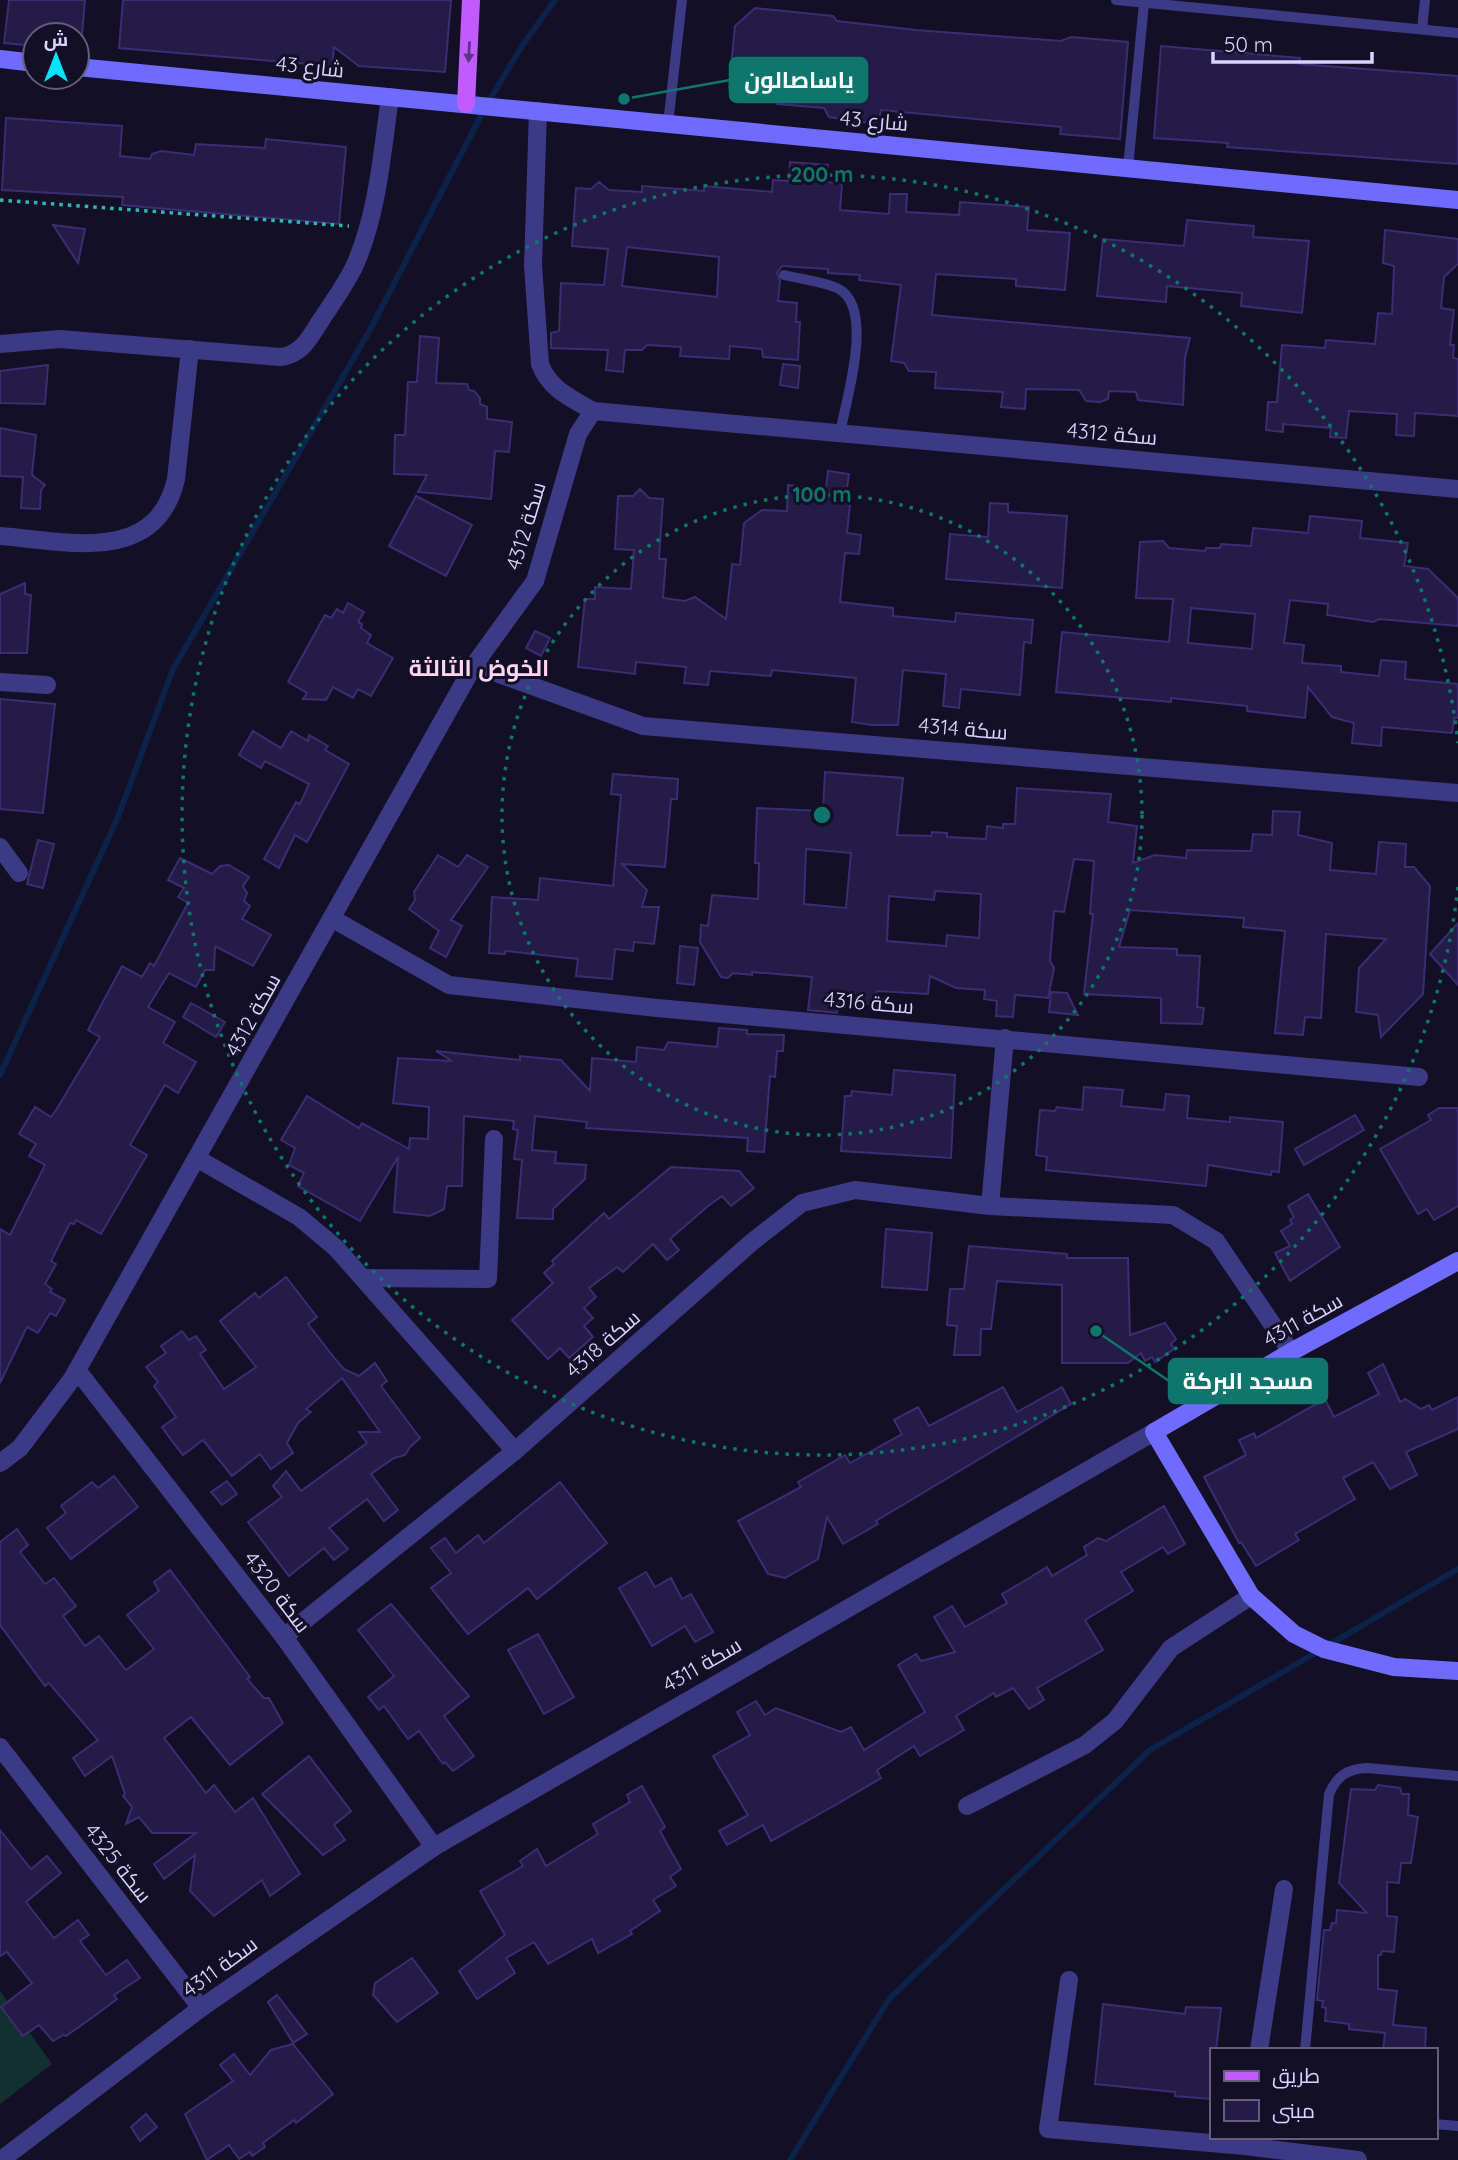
<svg xmlns="http://www.w3.org/2000/svg" width="1458" height="2160" font-family="Quicksand,Cairo,sans-serif">
  <style>
    .green { fill: #12302f }
    .lines { fill: none; stroke-linecap: round; stroke-linejoin: round }
    .stream { stroke: #0c2248; stroke-width: 6 }
    .building { fill: #241b47; stroke: #3b2d73; stroke-width: 2; fill-rule: evenodd }
    .path { stroke: #2fb8b0; stroke-width: 3.5; stroke-dasharray: 3.5 5; stroke-linecap: butt }
    .lane { stroke: #3d3a85; stroke-width: 10 }
    .street { stroke: #3d3a85; stroke-width: 18 }
    .secondary { stroke: #6f6bff; stroke-width: 18 }
    .primary { stroke: #c25bff; stroke-width: 18 }
    .oneway { fill: #623188 }
    .ring { fill: none; stroke: #0f766e; stroke-width: 3.5; stroke-dasharray: 3.5 7 }
    .labels { text-anchor: middle; stroke-width: 6; stroke-linejoin: round; paint-order: stroke }
    .street-label { font-size: 21px; fill: #d9d4ff; stroke: #130f26 }
    .neighbourhood-label { font-size: 23px; font-weight: bold; fill: #ffd6f0; stroke: #130f26 }
    .centre { fill: #0f766e; stroke: #130f26; stroke-width: 3.5 }
    .ring-label { font-size: 21px; text-anchor: middle; font-weight: bold; fill: #0f766e; stroke: #130f26; stroke-width: 6; stroke-linejoin: round; paint-order: stroke }
    .leader { fill: none; stroke: #0f766e; stroke-width: 2.5 }
    .callout-dot { fill: #0f766e; stroke: #130f26; stroke-width: 2.5 }
    .callout { fill: #0f766e; stroke: #0f766e; stroke-width: 2.5 }
    .callout-label { font-size: 23px; text-anchor: middle; font-weight: bold; fill: #fff }
  </style>
  <rect width="100%" height="100%" fill="#130f26"/>
  <!-- green -->
  <path class="green" d="M0,1991L52,2064L0,2104Z"/>
  <g class="lines">
    <!-- stream -->
    <g class="stream">
      <path d="M0,1075L118,817L173,669L370,330L486,106L522,46L555,0"/>
      <path d="M790,2160L889,1999L1150,1750L1458,1569"/>
    </g>
  </g>
  <!-- building -->
  <g class="building">
    <path d="M9,0H85L82,35H35V46L4,43Z"/>
    <path d="M123,0H451L445,72L359,66L334,47L332,66L119,48Z"/>
    <path d="M755,8L833,16L837,21L916,30L1061,41L1071,37L1128,42L1120,139L1060,134L1061,127L881,110L879,122H859L829,117L824,108L777,104L768,91L729,88L735,26Z"/>
    <path d="M1161,46L1300,58L1299,64L1458,76V164L1227,147L1228,143L1154,138Z"/>
    <path d="M6,118L122,126L120,156L150,159L152,154L161,151L194,155L196,144L265,148L266,139L346,147L339,224L122,205L123,197L2,190Z"/>
    <path d="M790,162L828,165L827,182L842,184L840,210L889,214L890,194H907L906,212L959,215L960,202L1029,207L1027,230L1070,233L1065,290L1016,286V279L936,274L932,315L1190,338L1185,358L1183,405L1138,400L1136,392L1109,391L1108,399L1100,402L1086,401L1079,390L1026,389L1025,409L1001,407L1003,392L935,388L936,372L909,371L904,363L891,361L901,285L859,280L860,275L828,273V269L782,266L777,273L780,281L778,301L797,303L796,322H800L798,360L763,357L762,349L730,346L729,359L680,356L681,347L647,345L642,350H625L623,372L606,370L608,350L551,348V333L559,331L561,283L604,285L608,249L572,246L576,188L591,189L599,182L609,190L642,192V186L704,191V186L772,192L773,180L789,181ZM627,247L719,257L717,297L622,286Z"/>
    <path d="M1187,220L1254,226L1253,237L1309,241L1302,313L1241,306L1242,293L1167,286L1166,302L1097,296L1103,239L1184,246Z"/>
    <path d="M53,225L85,229L78,263Z"/>
    <path d="M1385,230L1458,239V264L1444,277L1441,308L1454,310L1450,345H1454L1453,358L1458,359V416L1415,413L1414,436L1396,435L1397,414L1349,411L1346,438L1330,437L1331,428L1283,424V432L1266,430L1268,402H1277L1282,345L1325,348L1326,340L1375,344L1378,313L1392,314L1394,266L1383,263Z"/>
    <path d="M420,336L439,338L436,383L467,384L469,390L474,391L480,398V404L487,407V419L512,422L509,452L495,451L491,499L418,492L427,475L394,474L395,435H405L408,382H417Z"/>
    <path d="M783,364L800,366L798,388L780,385Z"/>
    <path d="M48,365L45,404L0,403V371Z"/>
    <path d="M0,428L36,435L32,475L45,485L41,490L40,509L21,508L23,477L0,476Z"/>
    <path d="M828,471L849,474L845,503L850,504L847,533L861,535L859,554L845,553L840,602L893,608V616L955,622L956,613L1033,620L1031,643L1024,642L1020,695L961,689L959,708L943,706L946,674L903,670L898,725H872L852,722L856,678L772,670L771,676L710,671L708,685L684,683L686,667L636,662L635,674L578,667L585,599H595V587L631,589L634,550L615,549L618,496H633L640,489L649,498L663,499L659,559H666L663,598L685,601L695,597L726,619L732,564L740,565L744,523L762,510L787,511L788,485L826,489Z"/>
    <path d="M416,496L472,525L446,576L389,546Z"/>
    <path d="M990,503L1008,504V512L1067,516L1062,588L946,579L950,534L988,537Z"/>
    <path d="M1310,516L1362,521L1360,538L1408,543L1404,566L1428,569L1458,598V626L1379,619L1373,622L1327,615L1328,604L1290,600L1284,643L1304,645L1302,663L1341,666V672L1379,676L1381,660L1406,662L1405,679L1458,684V718H1454L1452,733L1382,727L1381,746L1352,743L1354,723L1332,717L1308,687L1305,718L1247,711V706L1171,698V702L1056,692L1062,632L1169,642L1173,599L1136,598L1140,542L1163,541L1169,548L1205,551L1206,548H1220L1221,544L1251,546L1253,528L1308,533ZM1191,608L1255,614L1252,649L1188,643Z"/>
    <path d="M25,583V594L31,595L27,653H0V594Z"/>
    <path d="M348,603L364,612L358,622L362,624L361,628L371,635L367,643L393,658L371,696L358,689L353,698L333,687L326,700L303,699L307,693L288,682L325,615L331,618L337,609L343,613Z"/>
    <path d="M535,631L550,638L541,656L526,648Z"/>
    <path d="M0,699L55,704L43,813L0,809Z"/>
    <path d="M253,731L281,748L291,731L308,741L309,735L328,746L325,750L349,764L307,842L295,835L279,868L264,859L296,802L300,804L309,784L265,761L261,768L239,755Z"/>
    <path d="M825,772L903,778L897,835L931,836L932,832L947,833V837L986,839L987,826L1003,828V824H1015L1017,788L1111,794L1108,822L1137,826L1133,863L1155,855L1186,858L1187,850L1251,851L1253,834L1272,835L1273,811L1300,812L1298,835L1332,843L1330,870L1376,874L1379,842L1406,844L1405,867H1414L1430,886L1423,994L1381,1037L1378,1015L1356,1012L1359,968L1386,939L1326,934L1321,1018L1305,1017L1303,1035L1275,1033L1285,931L1243,927L1244,918L1130,910L1119,947L1177,949V955L1200,956L1197,1007L1204,1008L1202,1024L1161,1023V998L1084,994L1093,914H1090L1094,861L1074,859L1064,912L1054,911L1050,961L1054,968L1048,998L1015,995L1013,1017L996,1016L997,1001L984,999L985,990L956,988L930,976L928,994L877,991L870,1004L838,1002L837,1013L808,1010L812,977L752,972V975L733,973L728,978L721,977L700,942L701,925L708,926L712,895L758,899L759,863H755L757,808L823,811ZM806,849L851,853L846,908L804,904ZM935,891L981,894L979,938L947,935L946,946L887,941L889,896L934,900Z"/>
    <path d="M613,774L678,779L677,799H671L665,867L622,864L647,890L642,907H659L654,944L634,942L633,951L615,949L612,979L576,976L578,959L505,951V954L489,953L492,897L538,900L540,878L613,886L621,795L611,794Z"/>
    <path d="M38,840L54,844L43,888L27,884Z"/>
    <path d="M438,855L458,867L467,855L488,867L451,920L462,926L446,957L430,948L439,931L409,909L415,900L414,892Z"/>
    <path d="M180,858L212,874L220,866L229,865L249,877L243,886L247,893L244,901L250,906L242,919L271,935L253,966L215,946L214,970H205L196,987L169,973L148,1007L175,1022L163,1043L196,1062L178,1093L165,1085L130,1145L147,1155L101,1234L76,1220L74,1224L70,1223L51,1261L56,1264L45,1284L52,1289L50,1292L65,1300L56,1316L50,1313L38,1333L27,1327L0,1383V1229L10,1235L45,1165L29,1156L36,1144L19,1134L35,1107L51,1117L56,1110L100,1037L88,1030L122,966L142,977L150,963L154,966L188,903L178,897L184,888L168,880Z"/>
    <path d="M1458,923V985L1430,954Z"/>
    <path d="M680,946L698,948L694,985L677,983Z"/>
    <path d="M1051,992L1067,993L1078,1015L1049,1012Z"/>
    <path d="M191,1003L225,1022L216,1037L183,1017Z"/>
    <path d="M719,1028L747,1030V1034L784,1035L783,1051H777L775,1077L770,1076L764,1152L747,1151L748,1138L586,1128L587,1122L535,1116L532,1150L556,1152L555,1163L586,1165L585,1179L553,1209V1219L517,1218L522,1160L514,1159L518,1130L513,1129L514,1121L464,1116L462,1186H447L444,1209L430,1216L394,1212L398,1157L360,1221L298,1186L304,1173L289,1165L295,1148L281,1140L307,1096L359,1128L362,1123L409,1149L410,1138L428,1139L429,1107L393,1103L398,1058L452,1061L436,1051L520,1060V1056L561,1060L590,1091L592,1058L636,1062L637,1047L664,1050L668,1042L717,1047Z"/>
    <path d="M894,1070L955,1075L951,1158L841,1151L845,1096H851L852,1091L892,1095Z"/>
    <path d="M1084,1087L1123,1090L1121,1106L1164,1110L1166,1094L1189,1096L1187,1118L1230,1122V1117L1283,1122L1279,1172L1272,1171L1271,1175L1208,1165L1206,1186L1046,1170L1047,1157L1036,1155L1040,1110L1055,1111L1057,1107L1082,1110Z"/>
    <path d="M1439,1108H1458V1206L1434,1220L1427,1209L1418,1214L1380,1149L1431,1120L1428,1115Z"/>
    <path d="M1355,1115L1364,1130L1304,1165L1295,1149Z"/>
    <path d="M671,1167L739,1171L754,1188L731,1206L722,1196L708,1206L670,1239L679,1250L667,1260L653,1244L623,1272L617,1267L589,1288L596,1297L584,1308L593,1318L584,1326L593,1337L569,1358L560,1348L548,1359L512,1320L553,1283L544,1273L554,1264L552,1261L604,1213L609,1219Z"/>
    <path d="M1308,1194L1340,1247L1290,1281L1275,1253L1290,1246L1281,1231L1292,1224L1290,1220L1294,1217L1288,1206Z"/>
    <path d="M886,1229L932,1233L927,1290L882,1287Z"/>
    <path d="M969,1246L1067,1254V1258H1128L1130,1335L1165,1323L1176,1339L1171,1344L1174,1349L1155,1362L1152,1357L1145,1361L1141,1353L1128,1363H1062V1285L997,1281L991,1329H981L980,1355H954L957,1326L947,1325L950,1289H964Z"/>
    <path d="M286,1277L317,1317L308,1324L336,1360L344,1369L359,1376L375,1363L387,1381L381,1386L420,1438L410,1447L405,1455L394,1458L371,1474L398,1510L384,1521L367,1499L329,1528L348,1549L334,1560L324,1548L289,1576L248,1522L282,1497L273,1486L286,1471L301,1491L367,1443L359,1432H380L342,1378L306,1409L311,1412L298,1423L287,1443L293,1453L271,1469L260,1454L232,1476L203,1440L183,1455L172,1441L162,1427L176,1417L154,1386L158,1382L146,1367L166,1353L161,1346L182,1331L189,1340L196,1336L206,1350L200,1354L224,1389L256,1367L220,1321L255,1293L259,1298Z"/>
    <path d="M1383,1364L1400,1402L1405,1399L1421,1409L1429,1405L1432,1410L1458,1397V1429L1406,1452L1417,1475L1390,1489L1373,1462L1343,1478L1355,1499L1295,1534L1299,1540L1256,1566L1241,1542L1239,1543L1204,1477L1246,1455L1239,1440L1254,1433L1256,1438L1325,1399L1334,1417L1379,1394L1368,1373Z"/>
    <path d="M1003,1387L1017,1412L1062,1387L1071,1404L876,1521L878,1524L843,1544L827,1517L818,1559L785,1578L768,1574L738,1521L801,1487L798,1482L845,1455L850,1463L902,1434L894,1420L918,1407L929,1426Z"/>
    <path d="M114,1476L138,1507L71,1559L47,1528L66,1513L61,1506L92,1482L98,1488Z"/>
    <path d="M227,1481L237,1494L222,1505L211,1492Z"/>
    <path d="M560,1482L607,1543L537,1599L528,1588L468,1634L431,1588L451,1573L431,1548L445,1538L456,1553L478,1535L484,1543Z"/>
    <path d="M1164,1506L1185,1544L1168,1554L1163,1547L1121,1572L1133,1591L1085,1620L1103,1650L1037,1688L1044,1700L1029,1709L1013,1688L996,1697L994,1693L956,1716L964,1730L920,1756L914,1746L877,1770L881,1778L839,1803L771,1841L763,1825L727,1845L719,1831L748,1815L713,1756L750,1735L737,1712L756,1701L765,1715L776,1708L841,1732L851,1727L864,1750L925,1712L898,1665L916,1654L921,1661L955,1652L934,1617L952,1606L965,1627L1007,1603L1002,1594L1026,1580L1047,1567L1052,1576L1087,1555L1084,1547L1098,1538L1106,1541Z"/>
    <path d="M17,1529L28,1545L20,1552L45,1584L54,1578L76,1606L63,1616L85,1646L99,1636L126,1670L154,1649L127,1615L159,1591L154,1582L170,1570L250,1677L247,1679L264,1698H269L283,1723L230,1765L191,1717L164,1738L206,1793L214,1785L235,1812L253,1798L300,1874L270,1896L262,1880L214,1916L190,1891L195,1855L164,1879L154,1864L196,1833H152L139,1817L126,1824L132,1807L123,1796L125,1794L112,1756L85,1776L73,1758L98,1740L49,1683L45,1686L0,1625V1542Z"/>
    <path d="M646,1572L655,1587L671,1578L682,1599L691,1594L713,1632L695,1642L685,1626L652,1646L619,1588Z"/>
    <path d="M391,1604L469,1696L444,1716L474,1756L453,1771L445,1762L443,1764L419,1731L408,1739L384,1706L379,1710L368,1697L394,1676L358,1630Z"/>
    <path d="M538,1634L574,1697L544,1714L508,1650Z"/>
    <path d="M309,1756L351,1811L334,1825L345,1840L323,1855L262,1794Z"/>
    <path d="M1378,1785L1400,1788L1402,1794H1409L1408,1815L1418,1817L1411,1863H1401L1399,1883L1387,1882V1916L1397,1917L1394,1952L1382,1951L1381,1955H1378V1989L1397,1991L1393,2025L1426,2028L1425,2050H1383L1385,2033L1349,2029V2024L1325,2021L1326,2008L1322,2007L1323,2001L1317,2000L1324,1930H1330L1332,1923H1336L1337,1910L1367,1913L1339,1883L1351,1789L1375,1790Z"/>
    <path d="M642,1786L665,1827L660,1831L681,1869L670,1877L676,1886L653,1900L660,1911L630,1931L632,1934L598,1953L592,1939L548,1964L534,1942L506,1958L515,1973L477,1999L459,1971L505,1935L480,1891L523,1866L520,1861L537,1849L546,1866L598,1834L593,1824L630,1802L627,1795Z"/>
    <path d="M0,1830L31,1869L47,1856L61,1873L26,1902L54,1938L78,1920L89,1935L80,1941L106,1975L127,1960L140,1978L114,1995L117,1999L93,2017L66,2036L63,2035L53,2041L39,2025L23,2036L1,2007L32,1983L7,1952L0,1956Z"/>
    <path d="M412,1958L438,1993L397,2022L373,1995L375,1983Z"/>
    <path d="M277,1995L307,2034L293,2043L268,2002Z"/>
    <path d="M1103,2004L1185,2014L1186,2007L1221,2008L1216,2050H1211V2099L1175,2096V2092L1095,2084Z"/>
    <path d="M293,2044L333,2094L296,2123L294,2120L263,2143L265,2147L252,2156L250,2152L239,2159L229,2145L207,2160L185,2114L233,2081L220,2065L234,2054L250,2075L271,2050Z"/>
    <path d="M146,2114L157,2127L140,2141L131,2127Z"/>
  </g>
  <g class="lines">
    <!-- path -->
    <path class="path" d="M0,200L349,226"/>
    <!-- lane -->
    <g class="lane">
      <path d="M1116,0L1458,33"/>
      <path d="M1422,29L1425,0"/>
      <path d="M668,124L682,0"/>
      <path d="M1128,168L1144,3"/>
      <path d="M784,275C800,279 821,281 837,288C876,306 846,400 840,433"/>
      <path d="M1305,2050L1329,1794C1337,1776 1347,1769 1367,1768L1458,1776"/>
      <path d="M1435,2124L1458,2126"/>
    </g>
    <!-- street -->
    <g class="street">
      <path d="M538,111L533,265L540,364C549,389 571,398 593,411L1458,489"/>
      <path d="M0,344L60,339L280,357C302,355 310,337 321,320C333,302 346,284 355,265C378,212 382,153 390,97"/>
      <path d="M0,536C66,541 156,566 176,479L190,349"/>
      <path d="M474,665L643,726L1458,793"/>
      <path d="M0,682L47,685"/>
      <path d="M0,847L19,873"/>
      <path d="M333,919L449,985L657,1008L1419,1077"/>
      <path d="M198,1159L299,1217L336,1248L515,1451"/>
      <path d="M990,1206L1005,1038"/>
      <path d="M365,1278L488,1279L494,1139"/>
      <path d="M77,1370L284,1637L434,1847"/>
      <path d="M0,1463L20,1448L72,1379L474,665L535,581L578,434L593,411"/>
      <path d="M284,1637L515,1451L752,1242L802,1203L855,1190L990,1206L1173,1215L1216,1241L1291,1352"/>
      <path d="M0,1747L201,2008"/>
      <path d="M967,1806L1085,1745L1115,1721L1171,1648L1251,1596"/>
      <path d="M1069,1980L1048,2129L1245,2146L1358,2160"/>
      <path d="M1259,2050L1284,1889"/>
      <path d="M1,2160L201,2008L434,1847L1154,1432"/>
    </g>
    <!-- secondary -->
    <g class="secondary">
      <path d="M0,59L35,63"/>
      <path d="M77,67L1458,200"/>
      <path d="M1458,1261L1291,1352L1154,1432L1251,1596L1294,1634L1324,1649L1394,1667L1458,1671"/>
    </g>
    <!-- primary -->
    <path class="primary" d="M466,104L471,0"/>
  </g>
  <!-- one-way arrows -->
  <defs><path id="oneway-solid" d="M-6-.8H1V-3.2L6.5 0L1 3.2V.8H-6Z" transform="scale(1.75)"/></defs>
  <use class="oneway" href="#oneway-solid" transform="translate(469 52) rotate(93)"/>
  <!-- distance rings -->
  <g class="ring">
    <circle cx="822" cy="815" r="320"/>
    <path d="M1458 887A640 640 0 1 1 1458 743"/>
  </g>
  <g class="labels">
    <!-- street labels -->
    <g class="street-label">
      <text transform="translate(310 67) rotate(6)" y="7">شارع 43</text>
      <text transform="translate(874 121) rotate(5)" y="7">شارع 43</text>
      <text transform="translate(1112 434) rotate(5)" y="7">سكة 4312</text>
      <text transform="translate(526 526) rotate(-73)" y="7">سكة 4312</text>
      <text transform="translate(963 729) rotate(5)" y="7">سكة 4314</text>
      <text transform="translate(869 1003) rotate(5)" y="7">سكة 4316</text>
      <text transform="translate(253 1015) rotate(-61)" y="7">سكة 4312</text>
      <text transform="translate(1303 1320) rotate(-29)" y="7">سكة 4311</text>
      <text transform="translate(603 1344) rotate(-41)" y="7">سكة 4318</text>
      <text transform="translate(277 1592) rotate(53)" y="7">سكة 4320</text>
      <text transform="translate(702 1665) rotate(-30)" y="7">سكة 4311</text>
      <text transform="translate(118 1863) rotate(52)" y="7">سكة 4325</text>
      <text transform="translate(220 1967) rotate(-36)" y="7">سكة 4311</text>
    </g>
    <!-- neighbourhood labels -->
    <g class="neighbourhood-label">
      <text x="479" y="676">الخوض الثالثة</text>
    </g>
  </g>
  <circle cx="822" cy="815" r="10" class="centre"/>
  <g class="ring-label">
    <text x="822" y="182">200 m</text>
    <text x="822" y="502">100 m</text>
  </g>
  <!-- callouts -->
  <path class="leader" d="M624 99L730 80M1096 1331L1169 1381"/>
  <g class="callout-dot">
    <circle cx="624" cy="99" r="7"/>
    <circle cx="1096" cy="1331" r="7"/>
  </g>
  <g class="callout">
    <rect x="730" y="58" width="137" height="44" rx="7"/>
    <rect x="1169" y="1359" width="158" height="44" rx="7"/>
  </g>
  <g class="callout-label">
    <text x="799" y="88">ياساصالون</text>
    <text x="1248" y="1389">مسجد البركة</text>
  </g>
  <!-- legend -->
  <rect x="1210" y="2048" width="228" height="91" fill="#130f26" stroke="#625e7d" stroke-width="2"/>
  <rect x="1224" y="2071" width="35" height="10" fill="#c25bff" stroke="#625e7d" stroke-width="2"/>
  <text x="1272" y="2083" font-size="21" fill="#d9d4ff">طريق</text>
  <rect x="1224" y="2100" width="35" height="21" fill="#241b47" stroke="#625e7d" stroke-width="2"/>
  <text x="1272" y="2118" font-size="21" fill="#d9d4ff">مبنى</text>
  <!-- north arrow -->
  <g transform="translate(56 56)"><circle r="33" fill="#130f26" stroke="#625e7d" stroke-width="2"/>
  <path d="M0-5L12 26L0 18L-12 26Z" fill="#00e5ff"/>
  <text y="-10" font-size="19" font-weight="bold" text-anchor="middle" fill="#d9d4ff">ش</text>
  </g>
  <!-- scale -->
  <path d="M1213 52v10h159v-10" fill="none" stroke="#d9d4ff" stroke-width="3.5"/>
  <text x="1224" y="52" font-size="21" fill="#d9d4ff" stroke="#130f26" stroke-width="5" paint-order="stroke">50 m</text>
</svg>
